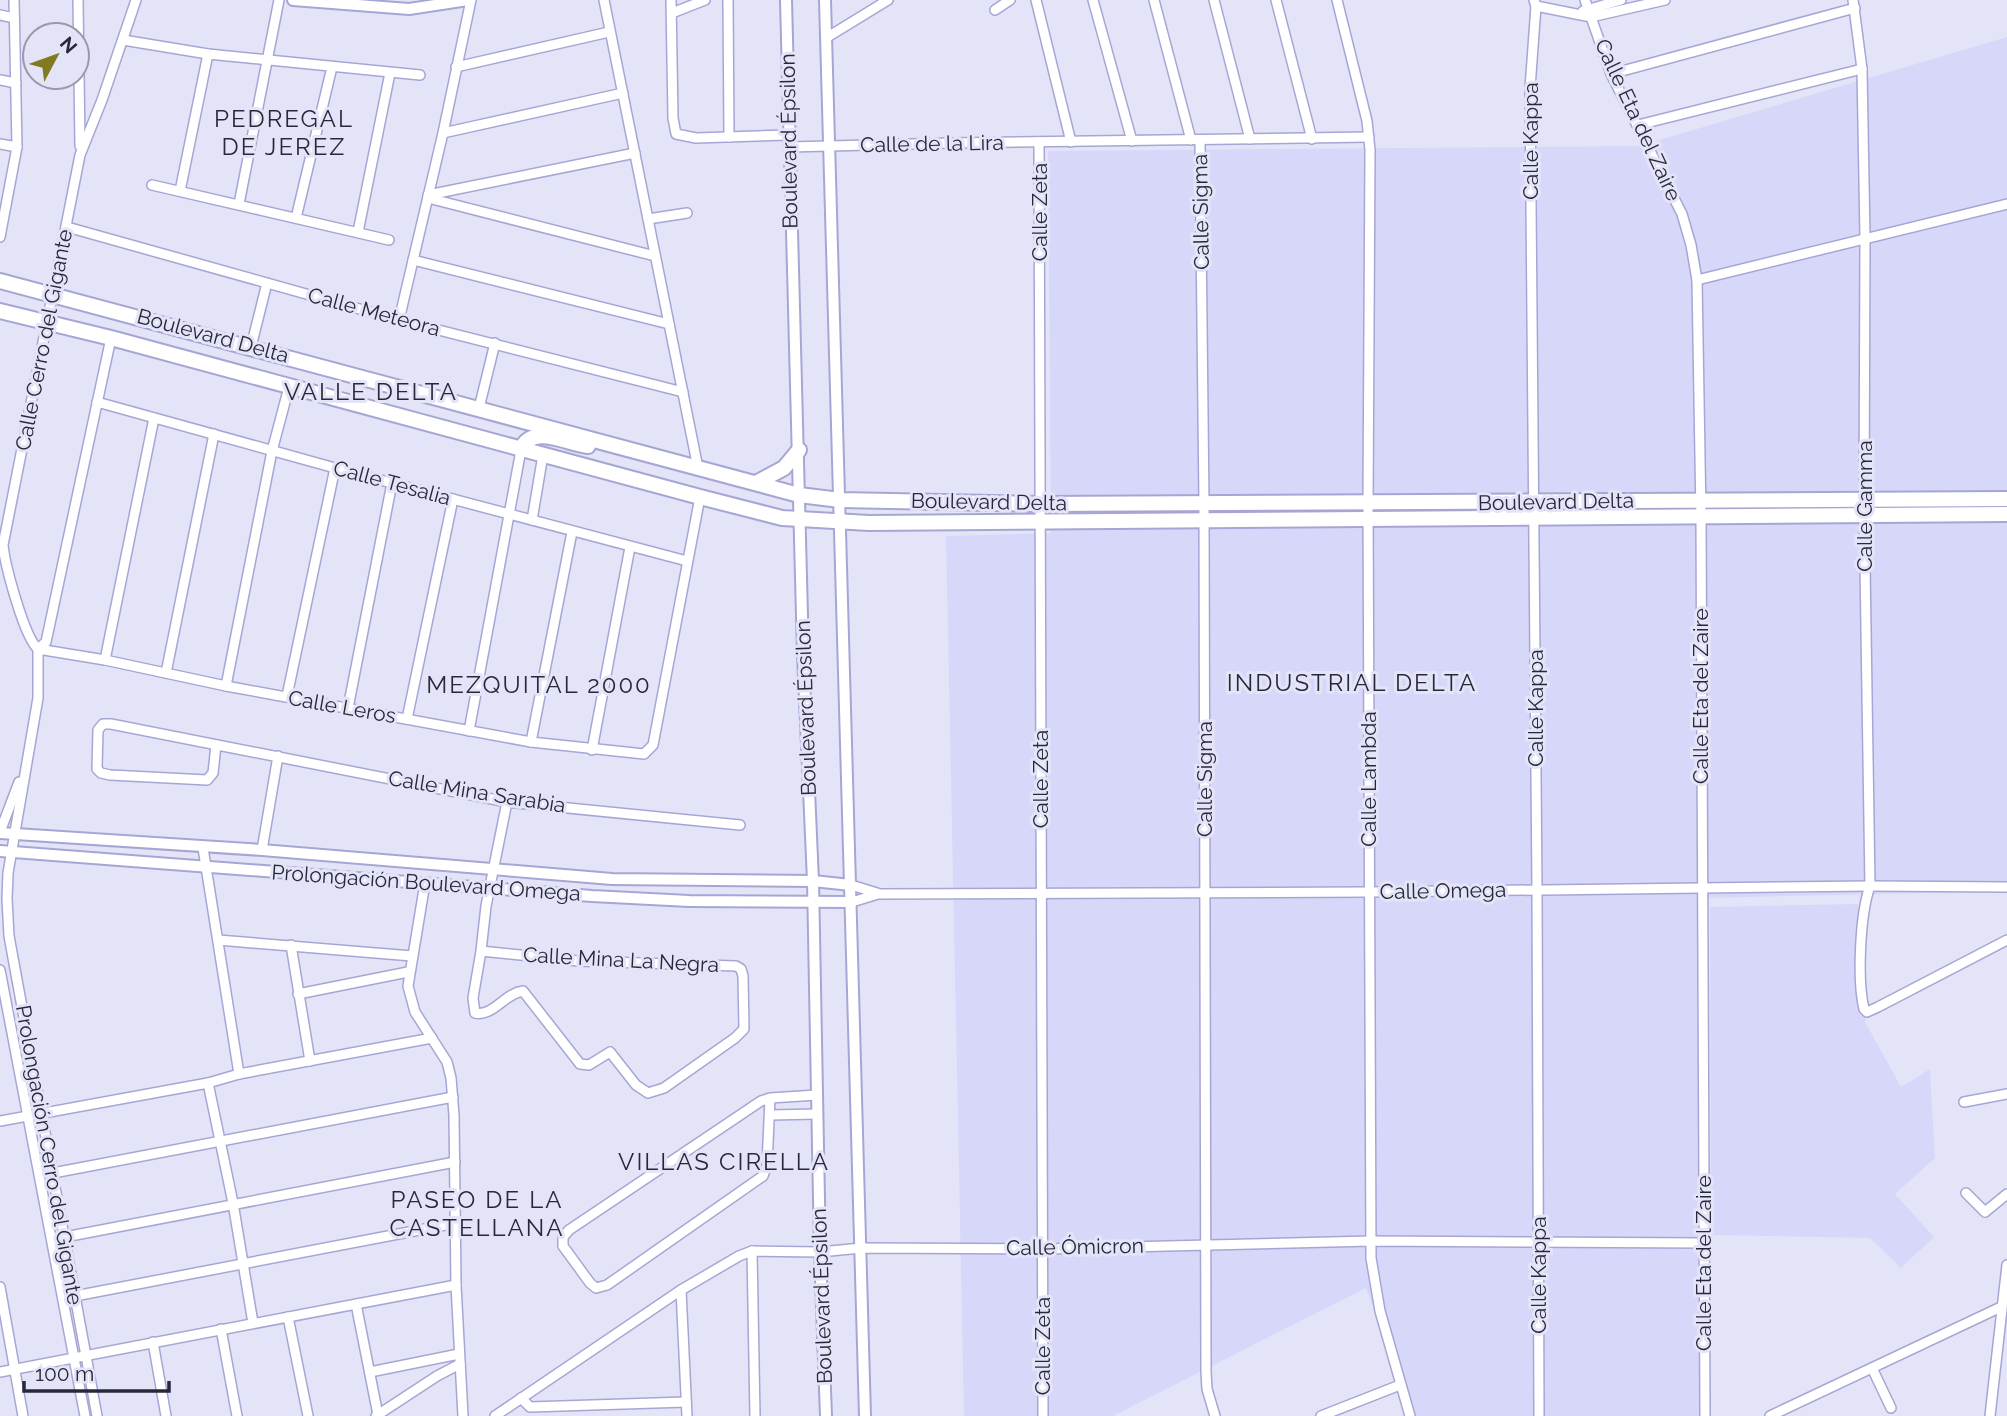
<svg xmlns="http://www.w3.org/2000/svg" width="2007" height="1416" font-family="Raleway,sans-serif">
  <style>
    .built { fill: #d7d8f9 }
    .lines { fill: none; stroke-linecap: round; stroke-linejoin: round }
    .minor-casing { stroke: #a6a6d5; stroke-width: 12 }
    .tertiary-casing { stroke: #a6a6d5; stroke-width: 14 }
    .primary-casing { stroke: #a6a6d5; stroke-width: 18 }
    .minor { stroke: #fff; stroke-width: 9 }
    .tertiary { stroke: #fff; stroke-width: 10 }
    .primary { stroke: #fff; stroke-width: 14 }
    .labels { text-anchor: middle; stroke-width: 6; stroke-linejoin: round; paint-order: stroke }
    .street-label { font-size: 21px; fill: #28283b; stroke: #e4e4f8 }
    .quarter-label { font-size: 24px; letter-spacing: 2px; fill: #28283b; stroke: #e4e4f8 }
  </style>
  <rect width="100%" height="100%" fill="#e4e4f8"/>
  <!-- built -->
  <g class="built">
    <path d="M2007,37V891L1708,898L1700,1416H1414L1366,1288L1113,1416H964L946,536L1051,533L1048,151L1639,146Z"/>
    <path d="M1858,904L1860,1015H1865V1022L1901,1087L1930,1069L1935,1158L1895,1194L1934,1237L1901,1268L1870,1238L1711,1235L1710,907Z"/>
  </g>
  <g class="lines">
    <!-- minor casing -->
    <g class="minor-casing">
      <g id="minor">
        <path d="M78,0L80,146"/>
        <path d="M604,0L698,468"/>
        <path d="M671,0L673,118L676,134L696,138L788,135"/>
        <path d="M728,0L729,137"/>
        <path d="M1036,0L1071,142"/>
        <path d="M1093,0L1132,141"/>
        <path d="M1154,0L1191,140"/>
        <path d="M1214,0L1250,139"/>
        <path d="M1276,0L1312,139"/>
        <path d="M1337,0L1367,121L1370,150L1368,503L1371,1258L1380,1311L1410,1416"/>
        <path d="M1534,0L1536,6L1530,88L1537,889L1539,1416"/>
        <path d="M1585,0L1611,74L1682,214L1691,245L1697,280L1701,516L1705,1416"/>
        <path d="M1853,0L1862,69L1865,238L1864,501L1870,886C1860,914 1857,980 1864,1009L1867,1012L1878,1007L2007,940"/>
        <path d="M1536,6L1591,17L1665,0"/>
        <path d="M995,10L1010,0"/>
        <path d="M1583,11L1621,0"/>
        <path d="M672,13L705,0"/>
        <path d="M0,15L14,18"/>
        <path d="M826,38L888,0"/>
        <path d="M123,40L208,54L420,75"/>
        <path d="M456,67L609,32"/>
        <path d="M1611,74L1855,8"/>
        <path d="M0,80L16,83"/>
        <path d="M1638,125L1862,69"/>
        <path d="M443,133L623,93"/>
        <path d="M1200,140L1204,504L1206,1372L1207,1389L1215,1416"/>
        <path d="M1039,142L1043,1416"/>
        <path d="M0,144L17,147"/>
        <path d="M789,147L951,143L1369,137"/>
        <path d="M152,185L389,240"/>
        <path d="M180,191L208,54"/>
        <path d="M428,195L635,153"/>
        <path d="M428,198L655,256"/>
        <path d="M239,204L279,0"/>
        <path d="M296,218L332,67"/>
        <path d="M648,219L687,213"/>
        <path d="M67,227L399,320L683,392"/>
        <path d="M358,232L390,73"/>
        <path d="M0,237L17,147L14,0"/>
        <path d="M413,260L669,324"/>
        <path d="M1697,280L2007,204"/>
        <path d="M399,320L443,133L471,0"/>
        <path d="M251,347L267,283"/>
        <path d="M97,402L335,468L687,561"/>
        <path d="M479,408L495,343"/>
        <path d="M532,520L543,455"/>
        <path d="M38,649L105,660L226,686L531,742L644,754L653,745L700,497"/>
        <path d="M38,649L46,642L111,338"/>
        <path d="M105,660L154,418"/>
        <path d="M166,673L214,434"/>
        <path d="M226,686L272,451L289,387"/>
        <path d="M287,696L335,468"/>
        <path d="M348,708L392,483"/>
        <path d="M407,719L453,499"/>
        <path d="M469,731L521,450"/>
        <path d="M531,742L572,532"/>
        <path d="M216,745L213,773L207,780L110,775L101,773L97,769L98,730L103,724H111L507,802L740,825"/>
        <path d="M592,750L630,547"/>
        <path d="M0,832L19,782"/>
        <path d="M203,848L239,1074"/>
        <path d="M262,850L278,756"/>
        <path d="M425,883L408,986L415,1012L447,1062L451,1078L454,1115L456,1285L463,1416"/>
        <path d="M851,885L877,893"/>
        <path d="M852,902L878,894L1369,892L1870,886L2007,887"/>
        <path d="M218,940L412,956"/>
        <path d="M291,945L310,1061"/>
        <path d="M481,951L578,961L736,966L741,969L743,976L744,1029L735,1038L664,1088L648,1093L636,1085L610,1052L589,1065L580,1064L523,991C505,993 493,1017 475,1013L473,998L481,951L486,906L507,802"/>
        <path d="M0,970L85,1416"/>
        <path d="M298,994L408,972"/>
        <path d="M208,1083L233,1203L253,1323"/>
        <path d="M770,1098L767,1165L763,1176L607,1285L596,1288L590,1283L563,1246V1237L569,1230L761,1101L770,1098L817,1095"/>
        <path d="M1964,1102L2007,1094"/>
        <path d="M770,1115L817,1114"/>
        <path d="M0,1121L208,1083L239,1074L432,1038"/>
        <path d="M53,1173L453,1097"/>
        <path d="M1966,1193L1985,1212L2007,1194"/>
        <path d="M65,1237L455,1162"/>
        <path d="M752,1251L755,1416"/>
        <path d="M0,1287L23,1416"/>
        <path d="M681,1290L687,1416"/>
        <path d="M75,1296L456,1223"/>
        <path d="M356,1304L378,1415"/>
        <path d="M288,1317L308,1416"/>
        <path d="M221,1329L237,1416"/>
        <path d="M153,1342L166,1416"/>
        <path d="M1872,1368L1891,1408"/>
        <path d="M0,1372L456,1285"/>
        <path d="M370,1372L459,1354"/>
        <path d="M521,1398L530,1407L686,1402"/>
        <path d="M97,1416L9,936L7,899L8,873L38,698V649C24,637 5,565 3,545L80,155L102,100L136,0"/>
        <path d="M376,1416L437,1376L460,1364"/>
        <path d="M495,1416L681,1290L739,1256L752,1251L820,1252L861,1248L1043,1249L1371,1241L1703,1243"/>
        <path d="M1321,1416L1400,1385"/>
        <path d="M1770,1416L2001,1307"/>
        <path d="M1990,1416L2007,1265"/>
      </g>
    </g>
    <!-- tertiary casing -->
    <g class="tertiary-casing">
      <g id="tertiary">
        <path d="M293,0L409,9L468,0"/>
        <path d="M786,0L803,654L813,881L820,1252L826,1416"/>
        <path d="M825,0L865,1416"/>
        <path d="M0,833L262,850L612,879L813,881L851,885"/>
        <path d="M0,851L592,896L689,901L852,902"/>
      </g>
    </g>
    <!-- primary casing -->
    <g class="primary-casing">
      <g id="primary">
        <path d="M0,281L799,495L840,500L1040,504L2007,499"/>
        <path d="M0,311L111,338L700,497L782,518L869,523L2007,514"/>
        <path d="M521,450C531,423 568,444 588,446"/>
        <path d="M756,483L784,468L799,450"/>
      </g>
    </g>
    <!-- minor -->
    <use href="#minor" class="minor"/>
    <!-- tertiary -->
    <use href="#tertiary" class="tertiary"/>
    <!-- primary -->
    <use href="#primary" class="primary"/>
  </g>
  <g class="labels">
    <!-- street labels -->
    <g class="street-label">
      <text transform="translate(1638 120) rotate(65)" y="7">Calle Eta del Zaire</text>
      <text transform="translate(789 141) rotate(-91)" y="7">Boulevard Épsilon</text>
      <text transform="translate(1531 141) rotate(-90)" y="7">Calle Kappa</text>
      <text transform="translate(932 144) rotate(-1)" y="7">Calle de la Lira</text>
      <text transform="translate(1040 212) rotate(-90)" y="7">Calle Zeta</text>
      <text transform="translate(1201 212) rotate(-91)" y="7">Calle Sigma</text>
      <text transform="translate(374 312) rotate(15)" y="7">Calle Meteora</text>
      <text transform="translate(213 336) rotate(15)" y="7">Boulevard Delta</text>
      <text transform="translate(44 340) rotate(-79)" y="7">Calle Cerro del Gigante</text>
      <text transform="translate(392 483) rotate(15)" y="7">Calle Tesalia</text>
      <text transform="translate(989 502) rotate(1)" y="7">Boulevard Delta</text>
      <text transform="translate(1556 502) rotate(-1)" y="7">Boulevard Delta</text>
      <text transform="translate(1865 506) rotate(-90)" y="7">Calle Gamma</text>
      <text transform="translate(1701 696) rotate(-90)" y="7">Calle Eta del Zaire</text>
      <text transform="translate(342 707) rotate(10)" y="7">Calle Leros</text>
      <text transform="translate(806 708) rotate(-92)" y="7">Boulevard Épsilon</text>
      <text transform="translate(1536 708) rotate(-90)" y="7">Calle Kappa</text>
      <text transform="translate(1041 779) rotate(-90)" y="7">Calle Zeta</text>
      <text transform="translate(1205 779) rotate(-90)" y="7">Calle Sigma</text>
      <text transform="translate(1369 779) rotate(-90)" y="7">Calle Lambda</text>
      <text transform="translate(477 792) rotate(9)" y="7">Calle Mina Sarabia</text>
      <text transform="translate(426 883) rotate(4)" y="7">Prolongación Boulevard Omega</text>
      <text transform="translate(1443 891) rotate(-1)" y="7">Calle Omega</text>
      <text transform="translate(621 960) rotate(3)" y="7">Calle Mina La Negra</text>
      <text transform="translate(49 1155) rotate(80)" y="7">Prolongación Cerro del Gigante</text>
      <text transform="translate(1075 1247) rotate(-1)" y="7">Calle Ómicron</text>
      <text transform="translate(1704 1263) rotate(-90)" y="7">Calle Eta del Zaire</text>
      <text transform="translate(1539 1275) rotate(-90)" y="7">Calle Kappa</text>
      <text transform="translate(822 1296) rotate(-92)" y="7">Boulevard Épsilon</text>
      <text transform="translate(1043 1346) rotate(-90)" y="7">Calle Zeta</text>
    </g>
    <!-- quarter labels -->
    <g class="quarter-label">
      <text x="284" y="127">PEDREGAL<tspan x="284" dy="28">DE JEREZ</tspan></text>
      <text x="371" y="400">VALLE DELTA</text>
      <text x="1352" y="691">INDUSTRIAL DELTA</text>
      <text x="539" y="693">MEZQUITAL 2000</text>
      <text x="724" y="1170">VILLAS CIRELLA</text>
      <text x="477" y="1208">PASEO DE LA<tspan x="477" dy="28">CASTELLANA</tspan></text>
    </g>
  </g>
  <!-- north arrow -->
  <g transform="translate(56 56) rotate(49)"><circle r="33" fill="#e4e4f8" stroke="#9999ac" stroke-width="2"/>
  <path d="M0-5L12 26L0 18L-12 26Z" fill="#827a20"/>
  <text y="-10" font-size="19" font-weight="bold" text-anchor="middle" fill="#28283b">N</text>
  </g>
  <!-- scale -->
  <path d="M24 1381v10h145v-10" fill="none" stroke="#28283b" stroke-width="3.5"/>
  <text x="35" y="1381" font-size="21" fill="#28283b" stroke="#e4e4f8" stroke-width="5" paint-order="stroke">100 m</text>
</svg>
